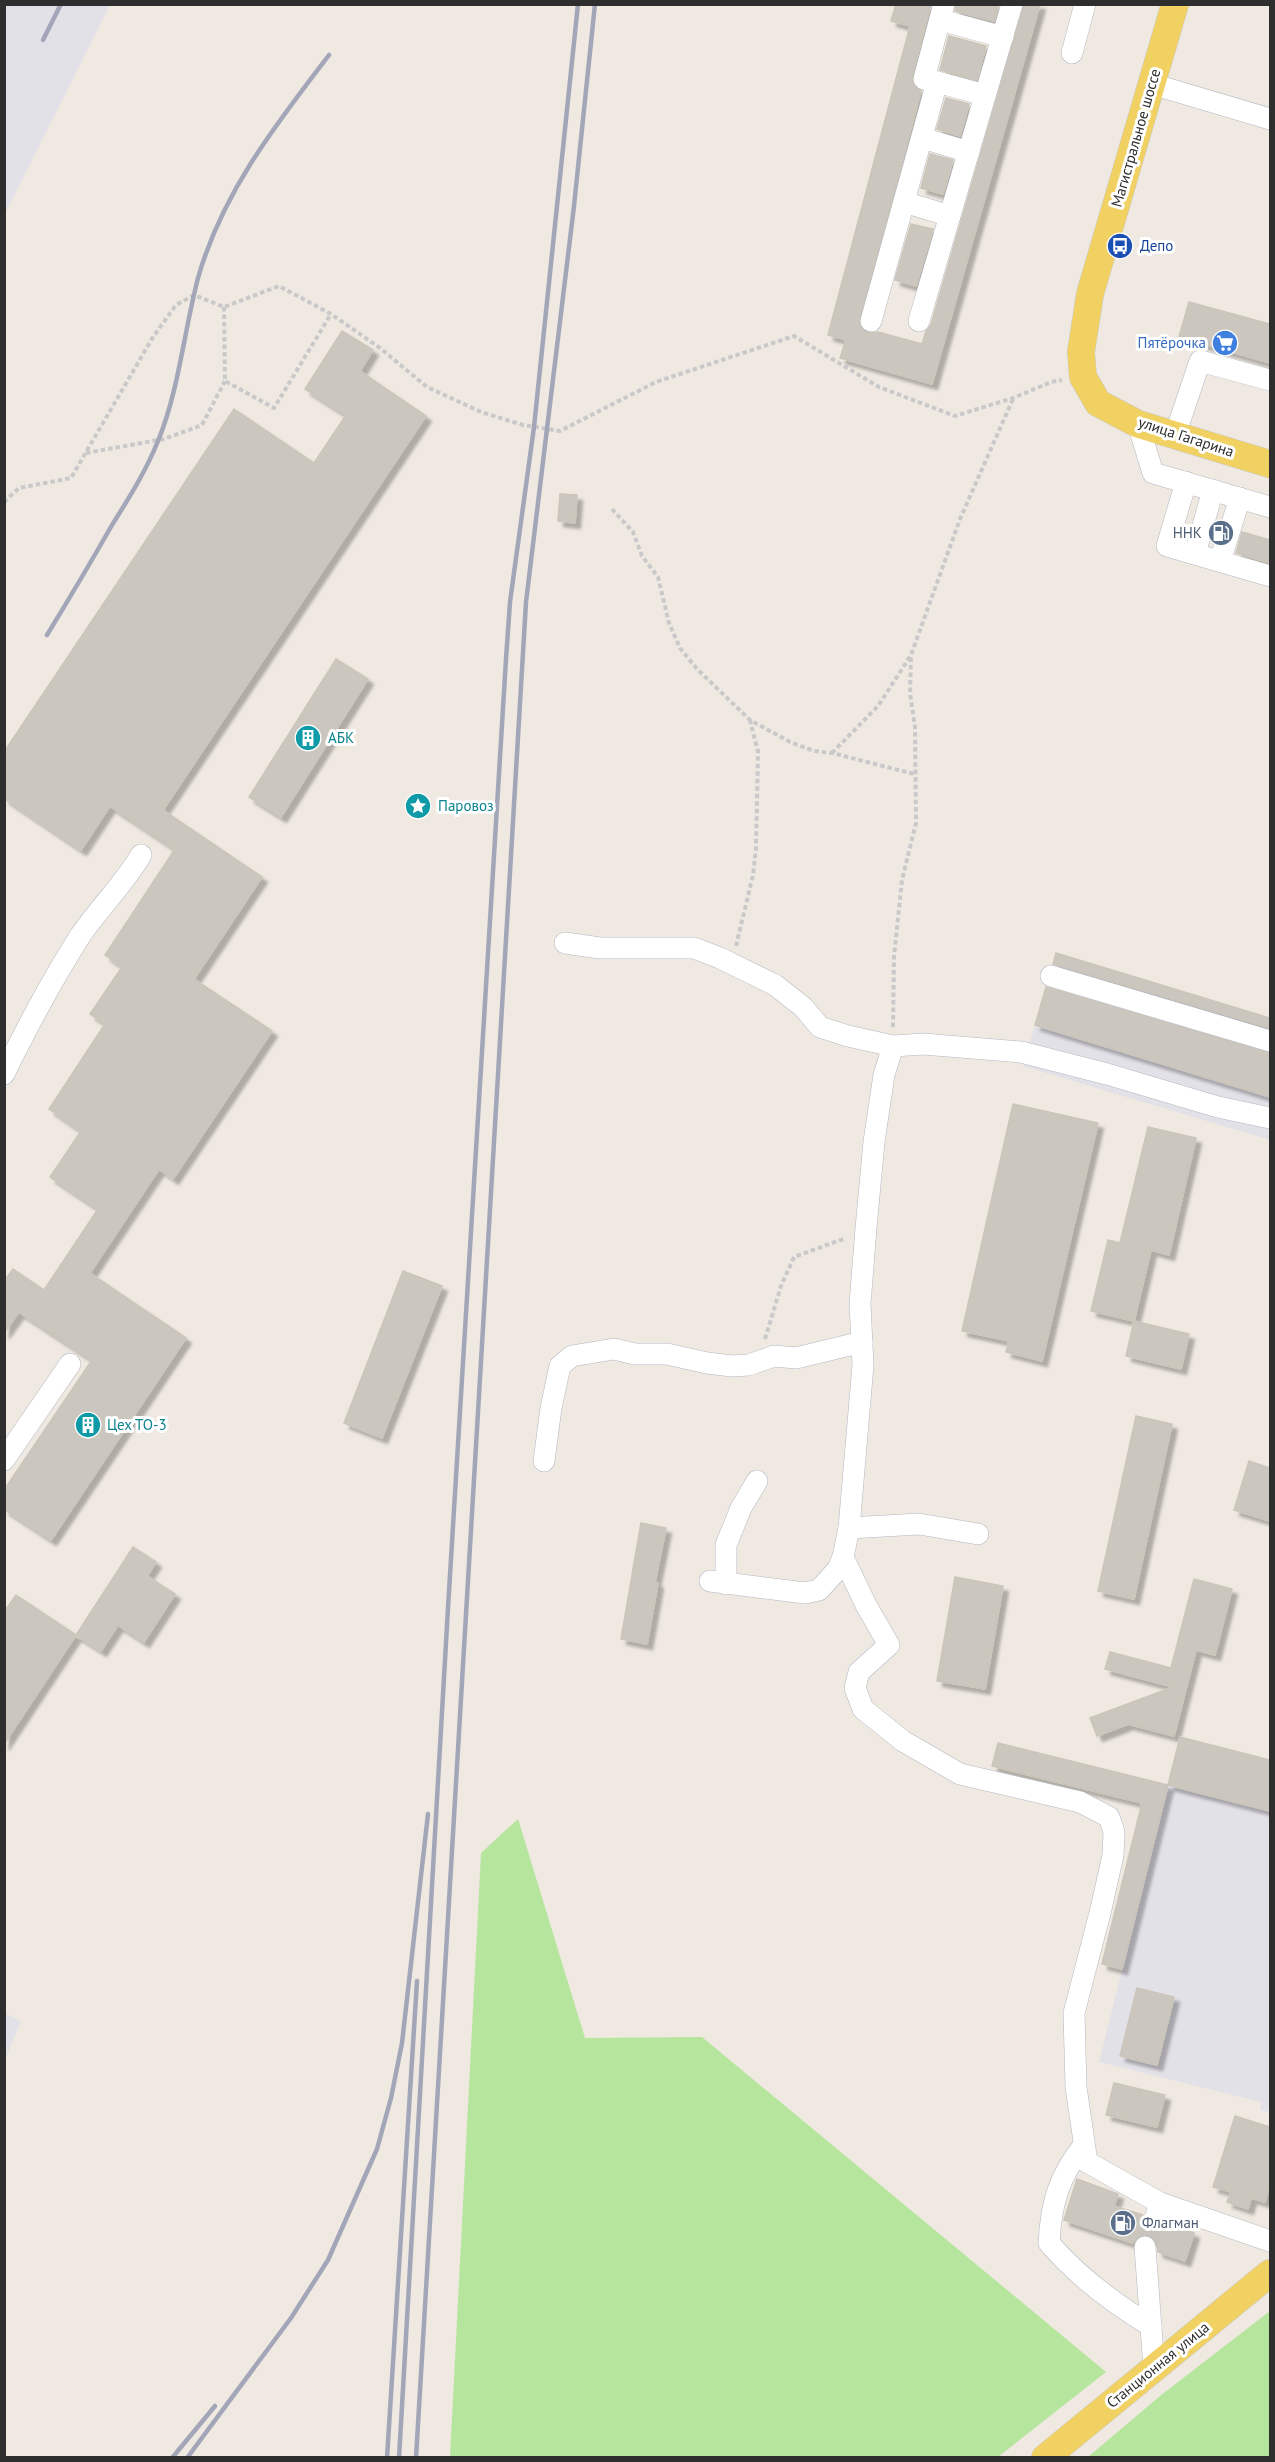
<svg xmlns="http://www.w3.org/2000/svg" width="1275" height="2462" font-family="'PT Sans',sans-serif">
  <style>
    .industrial { fill: #e3e1e8 }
    .green { fill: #b6e59e }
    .building { fill: #cbc7bf; stroke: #cbc5ba; stroke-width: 1.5; filter: url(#shadow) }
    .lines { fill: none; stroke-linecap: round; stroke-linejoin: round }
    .minor-tunnel { stroke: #c8c4bd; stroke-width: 21; stroke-dasharray: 21 10; stroke-linecap: butt }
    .minor-casing { stroke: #b4b7c1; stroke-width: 22 }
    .major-casing { stroke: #c9c9c9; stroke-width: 28 }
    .path { stroke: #c9c9c9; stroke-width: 4; stroke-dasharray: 4.5 3; stroke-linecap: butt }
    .minor { stroke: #fff; stroke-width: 21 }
    .major { stroke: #f2d163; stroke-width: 27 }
    .rail { stroke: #a3a6b8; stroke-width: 4.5 }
    .labels { text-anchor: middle; stroke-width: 6; stroke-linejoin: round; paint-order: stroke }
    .street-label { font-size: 15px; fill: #2e2e2e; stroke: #fff }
    .transit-label { font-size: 15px; fill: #164399; stroke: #fff; text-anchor: start }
    .shop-label { font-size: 15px; fill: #366cbe; stroke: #fff; text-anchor: end }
    .service-label { font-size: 15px; fill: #4e5e75; stroke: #fff; text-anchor: end }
    .culture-label { font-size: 15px; fill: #0d838f; stroke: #fff; text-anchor: start }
  </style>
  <defs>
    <filter id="shadow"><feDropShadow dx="5.5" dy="5.5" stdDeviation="1.5" flood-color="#0004"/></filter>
  </defs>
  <rect width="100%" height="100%" fill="#efe9e1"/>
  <!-- industrial -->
  <g class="industrial">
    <path d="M5,4L110,5L5,214L4,5Z"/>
    <path d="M1056,953L1270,1018V1140L1023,1066Z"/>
    <path d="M1180,1737L1270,1760V2112L1260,2110L1261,2102L1099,2062Z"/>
    <path d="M5,2013L21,2021L5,2060Z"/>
  </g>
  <!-- green -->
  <g class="green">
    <path d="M518,1819L585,2038L702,2037L1106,2372L998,2457H450L481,1853Z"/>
    <path d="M1270,2311V2457H1088L1160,2396Z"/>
  </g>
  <!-- building -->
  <g class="building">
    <path d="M896,4H931L912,76L915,88L921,91L859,324L867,333L878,332L922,344L926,331L931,325L1024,4H1040L932,384L840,358L846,340L828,335L910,26L891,21Z"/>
    <path d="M956,4H999L994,21L955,11Z"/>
    <path d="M949,36L986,46L977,80L940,70Z"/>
    <path d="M946,98L969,104L960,136L937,129Z"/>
    <path d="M930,154L953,160L943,194L921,188Z"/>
    <path d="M911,224L933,229L916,286L895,280Z"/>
    <path d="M1189,302L1270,324V363L1179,337Z"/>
    <path d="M342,331L373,350L360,371L426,416L163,810L262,877L194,979L272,1031L173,1179L159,1169L90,1273L186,1338L51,1540L4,1509V1490L92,1360L19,1312L4,1333V1281L13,1269L44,1290L98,1209L50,1177L81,1131L49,1109L105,1024L90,1014L122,967L105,955L175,849L110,806L81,850L4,798V752L234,409L314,463L346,415L305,389Z"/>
    <path d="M560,494L577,495L575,523L558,521Z"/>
    <path d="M1242,532L1270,540V563L1236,553Z"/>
    <path d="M336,659L368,679L281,817L249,797Z"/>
    <path d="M1056,953L1270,1018V1028L1053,964Z"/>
    <path d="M1046,987L1270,1053V1097L1035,1025Z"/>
    <path d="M1013,1104L1098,1123L1042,1361L1006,1352L1009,1341L962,1331Z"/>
    <path d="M1148,1127L1196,1138L1169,1255L1151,1250L1134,1321L1091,1311L1108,1240L1120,1243Z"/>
    <path d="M403,1271L442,1286L382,1438L344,1423Z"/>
    <path d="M1134,1321L1189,1334L1181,1369L1126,1356Z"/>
    <path d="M1136,1416L1172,1424L1134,1599L1098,1591Z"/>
    <path d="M1249,1461L1270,1468V1521L1234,1510Z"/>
    <path d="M641,1523L666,1528L655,1582L658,1583L647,1644L621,1639Z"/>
    <path d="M133,1547L156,1562L147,1576L175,1594L144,1642L118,1625L101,1651L76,1635Z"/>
    <path d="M955,1577L1003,1586L985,1689L937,1681Z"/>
    <path d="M1194,1579L1232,1589L1215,1655L1196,1650L1174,1736L1128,1724L1097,1736L1090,1718L1173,1687L1105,1669L1110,1652L1171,1668Z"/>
    <path d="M16,1595L76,1635L4,1744V1612Z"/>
    <path d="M1180,1737L1270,1760V1811L1168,1785Z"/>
    <path d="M998,1743L1168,1785L1122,1969L1102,1964L1142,1803L992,1766Z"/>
    <path d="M1137,1988L1174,1997L1157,2065L1120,2056Z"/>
    <path d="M1114,2083L1165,2095L1157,2127L1106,2115Z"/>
    <path d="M1235,2116L1270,2127V2183L1265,2202L1251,2198L1248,2209L1227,2202L1231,2192L1213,2187Z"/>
    <path d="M1077,2179L1118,2194L1114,2206L1143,2215V2222L1151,2231H1158L1167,2223L1194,2233L1185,2261L1158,2252L1156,2240L1150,2235L1138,2236L1133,2243L1064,2220Z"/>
  </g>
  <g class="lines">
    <!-- minor-tunnel -->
    <path class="minor-tunnel" d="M1145,2247L1155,2219"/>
    <!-- minor casing -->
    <g class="minor-casing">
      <g id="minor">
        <path d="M940,20L1003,37"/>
        <path d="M1072,53L1085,4"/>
        <path d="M937,82L985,95"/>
        <path d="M1152,84L1270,119"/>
        <path d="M922,138L969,152"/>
        <path d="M904,202L950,216"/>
        <path d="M871,321L937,82L924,79L944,4"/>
        <path d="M919,321L1012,4"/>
        <path d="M1138,424L1153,473L1270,507"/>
        <path d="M1175,435L1200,361L1270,380"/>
        <path d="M1186,482L1167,546L1270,576"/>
        <path d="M1195,554L1213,490"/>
        <path d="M1220,561L1240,498"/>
        <path d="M565,943L600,948H694L720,958L775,985L803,1007L820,1027L848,1036L893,1046L923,1044L1021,1052L1107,1074L1218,1107L1270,1118"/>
        <path d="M1051,976L1270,1041"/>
        <path d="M4,1074C27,1027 52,980 80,936C99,908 124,884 141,855"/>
        <path d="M4,1460L70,1364"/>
        <path d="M544,1461L551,1408L560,1366L572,1356L614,1349L635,1354H667L707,1363L732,1366L749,1365L774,1356L796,1358L862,1342"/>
        <path d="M849,1528L919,1524L978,1534"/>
        <path d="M843,1557L866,1605L889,1645L859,1672L855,1688L863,1709L903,1741L960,1774L1080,1802L1109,1817L1114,1832L1113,1855L1101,1909L1074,2013L1076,2087L1087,2162L1160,2203"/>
        <path d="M710,1581L805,1593L819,1590L838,1569L843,1557L849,1528L863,1365L860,1304L866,1228L874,1142L884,1075L893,1046"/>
        <path d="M726,1584V1545L741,1508L757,1481"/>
        <path d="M1084,2145C1059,2176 1051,2203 1049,2243C1078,2277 1113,2303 1151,2326"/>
        <path d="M1155,2219L1160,2203L1270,2241"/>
        <path d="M1145,2247L1154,2368"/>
      </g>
    </g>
    <!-- major casing -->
    <g class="major-casing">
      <g id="major">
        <path d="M1175,4L1090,294L1081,352L1083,377L1098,403L1138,424L1270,464"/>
        <path d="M1045,2458L1270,2273"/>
      </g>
    </g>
    <!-- path -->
    <g class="path">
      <path d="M224,307L225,381L274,408L331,314"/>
      <path d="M86,453L164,439L202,425L225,381"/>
      <path d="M4,502L19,488L71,478L153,337L176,305L194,295L224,307L279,286L331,314L380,348L427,387L481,412L523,425L560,431L656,382L794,336L879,387L955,416L1013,398L1051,382L1062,380"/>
      <path d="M612,509L633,532L642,556L658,577L669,623L680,648L697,669L750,720L790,742L814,751L832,753L914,774"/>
      <path d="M832,753L878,706L911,655L960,519L1013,399"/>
      <path d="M736,946L753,875L756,848L758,752L750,720"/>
      <path d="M893,1027L894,956L902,880L916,823L915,727L910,693L911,656"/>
      <path d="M765,1339L781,1286L794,1257L846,1238"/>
    </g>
    <!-- minor -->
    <use href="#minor" class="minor"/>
    <!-- major -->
    <use href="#major" class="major"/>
    <!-- rail -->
    <g class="rail">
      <path d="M43,40L61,4"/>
      <path d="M47,635C69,599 91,562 112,525C129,498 146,471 158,441C179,390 184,331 198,278C222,193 276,124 329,55"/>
      <path d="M172,2458L215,2406"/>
      <path d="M187,2458L291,2318L328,2260L377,2149L391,2098L402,2043L428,1814"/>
      <path d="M387,2458L417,1981"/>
      <path d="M399,2458L448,1608L506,659L510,602L534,427L578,4"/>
      <path d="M416,2458L526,602L574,206L595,4"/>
    </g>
  </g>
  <!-- icons -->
  <defs>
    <g id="bus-disc" transform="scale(1.35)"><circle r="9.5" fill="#1a4fb4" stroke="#fff"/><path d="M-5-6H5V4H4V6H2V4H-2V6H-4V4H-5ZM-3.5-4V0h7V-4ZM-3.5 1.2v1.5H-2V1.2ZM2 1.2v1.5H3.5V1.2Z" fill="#fff"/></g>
    <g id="supermarket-disc" transform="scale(1.35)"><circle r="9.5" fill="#3f7fe0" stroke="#fff"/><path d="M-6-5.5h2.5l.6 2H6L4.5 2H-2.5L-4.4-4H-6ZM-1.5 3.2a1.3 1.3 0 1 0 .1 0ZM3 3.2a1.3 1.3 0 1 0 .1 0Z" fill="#fff"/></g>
    <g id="fuel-disc" transform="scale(1.35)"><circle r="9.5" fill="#5c6f8a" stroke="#fff"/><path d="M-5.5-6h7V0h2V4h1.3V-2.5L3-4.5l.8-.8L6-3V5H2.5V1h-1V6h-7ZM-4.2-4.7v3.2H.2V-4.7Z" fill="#fff"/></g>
    <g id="building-disc" transform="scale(1.35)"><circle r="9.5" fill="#0f9aa8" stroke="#fff"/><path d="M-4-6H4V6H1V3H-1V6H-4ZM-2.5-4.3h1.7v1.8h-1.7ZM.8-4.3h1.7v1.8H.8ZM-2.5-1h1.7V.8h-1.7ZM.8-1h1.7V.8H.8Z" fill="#fff"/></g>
    <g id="sight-disc" transform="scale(1.35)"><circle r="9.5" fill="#0f9aa8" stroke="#fff"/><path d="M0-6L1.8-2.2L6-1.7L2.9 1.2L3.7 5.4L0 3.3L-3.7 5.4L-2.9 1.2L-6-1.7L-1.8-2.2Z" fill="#fff"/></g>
  </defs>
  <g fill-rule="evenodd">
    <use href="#bus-disc" x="1120" y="246"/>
    <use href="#supermarket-disc" x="1225" y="343"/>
    <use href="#fuel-disc" x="1221" y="533"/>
    <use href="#building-disc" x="308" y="738"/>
    <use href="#sight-disc" x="418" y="806"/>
    <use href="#building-disc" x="88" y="1425"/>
    <use href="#fuel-disc" x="1123" y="2223"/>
  </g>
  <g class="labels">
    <!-- street labels -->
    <g class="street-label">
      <text transform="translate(1136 138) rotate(-74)" y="5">Магистральное шоссе</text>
      <text transform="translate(1186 437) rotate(18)" y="5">улица Гагарина</text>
      <text transform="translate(1158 2365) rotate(-39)" y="5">Станционная улица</text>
    </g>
    <!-- transit labels -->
    <g class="transit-label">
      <text x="1140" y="251">Депо</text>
    </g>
    <!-- shop labels -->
    <g class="shop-label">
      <text x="1206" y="348">Пятёрочка</text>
    </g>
    <!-- service labels -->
    <g class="service-label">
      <text x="1202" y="538">ННК</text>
      <text x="1142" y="2228" text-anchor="start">Флагман</text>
    </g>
    <!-- culture labels -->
    <g class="culture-label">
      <text x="328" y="743">АБК</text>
      <text x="438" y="811">Паровоз</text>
      <text x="107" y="1430">Цех ТО-3</text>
    </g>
  </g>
  <!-- border -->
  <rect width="1275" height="2462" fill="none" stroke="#2e2e2e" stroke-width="12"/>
</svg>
